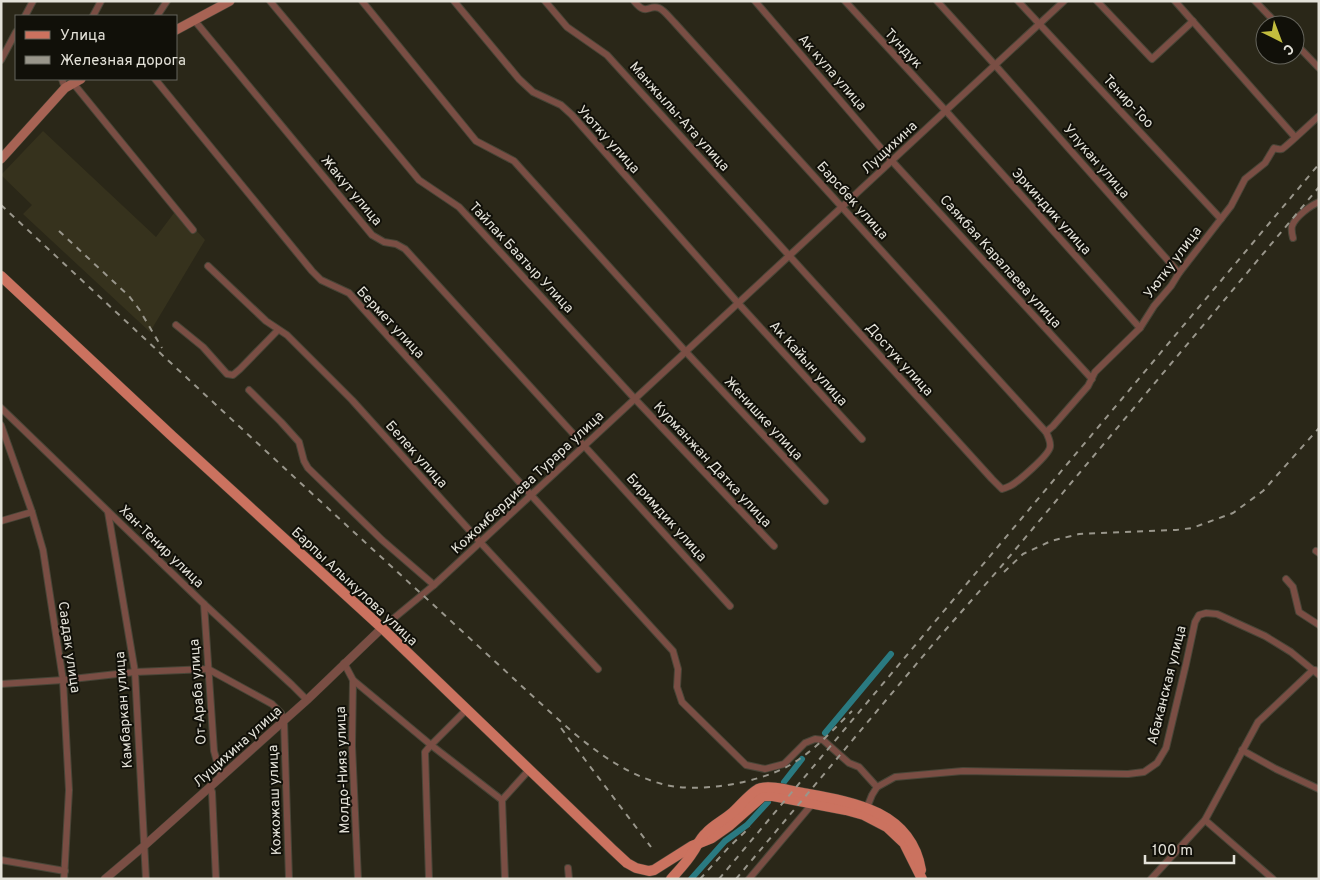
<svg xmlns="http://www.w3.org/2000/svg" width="1320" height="880" font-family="Overpass,sans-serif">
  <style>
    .built { fill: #36321d }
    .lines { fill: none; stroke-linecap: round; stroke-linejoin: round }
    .canal { stroke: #2a7a81; stroke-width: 6 }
    .minor-casing { stroke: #484537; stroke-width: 8 }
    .tertiary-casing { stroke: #484537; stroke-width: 9 }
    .secondary-casing { stroke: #484537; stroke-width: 10 }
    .primary-casing { stroke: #484537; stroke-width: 11 }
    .minor { stroke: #7a4e44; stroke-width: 6 }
    .tertiary { stroke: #7a4e44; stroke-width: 8 }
    .secondary { stroke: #a76354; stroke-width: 9 }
    .primary { stroke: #cb725f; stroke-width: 10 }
    .rail { stroke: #99968b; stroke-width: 2; stroke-dasharray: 6 6; stroke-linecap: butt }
    .labels { text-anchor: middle; stroke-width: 4; stroke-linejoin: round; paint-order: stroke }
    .street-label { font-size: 14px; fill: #e4e2d9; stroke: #111009 }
  </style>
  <rect width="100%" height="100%" fill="#2a2718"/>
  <!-- built -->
  <path class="built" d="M43,131L156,237L177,209L205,240L150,332L23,214L32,205L1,175Z"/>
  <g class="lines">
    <!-- canal -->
    <g class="canal">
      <path d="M825,733L891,654"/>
      <path d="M784,782L802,759"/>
      <path d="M691,879L725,841L747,825L768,802"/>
    </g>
    <!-- minor casing -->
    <g class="minor-casing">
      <g id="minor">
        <path d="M270,1L419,180L459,207L635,399L774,546"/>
        <path d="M362,1L476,141L514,161L686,352L825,501"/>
        <path d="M454,1L519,79L533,92L561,105L572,115L738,303L862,439"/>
        <path d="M545,1L567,27L607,55L992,479L1002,489C1005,488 1008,487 1010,486C1018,482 1049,455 1050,447C1051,442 1048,436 1046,432L674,22C670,18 664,10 659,8C648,4 647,17 634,1"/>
        <path d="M755,1L892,161L1092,379"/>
        <path d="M845,1L946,111L1140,328"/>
        <path d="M937,1L995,65L1179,273"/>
        <path d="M1018,1L1221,219"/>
        <path d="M1097,1L1152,59L1193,21"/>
        <path d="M1175,1L1295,137"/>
        <path d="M1255,1L1278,25"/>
        <path d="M25,16L33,1"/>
        <path d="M93,16L101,1"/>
        <path d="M157,16L167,1"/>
        <path d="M195,21L372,235L384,242L396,244L405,249L730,606"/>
        <path d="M1295,43L1319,68"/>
        <path d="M1,60L16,32"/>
        <path d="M62,79L65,88"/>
        <path d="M155,79L312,271L321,280L349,293L531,495L673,651L678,669L677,687L682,702L746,765L765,769L784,764L805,743L815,739L823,740L849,763L859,767L877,787"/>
        <path d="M73,83L193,230"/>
        <path d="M1293,238C1292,234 1291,230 1292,226C1295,217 1311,205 1319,202"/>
        <path d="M208,266L266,321L287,335L352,400L480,542L598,669"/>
        <path d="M176,325L203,347L227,374L233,375L240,369L278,330"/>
        <path d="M249,390L281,422L299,442L304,461L308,468L382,540L434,585"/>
        <path d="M1,408L204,604L292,685L307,700"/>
        <path d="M1,425L32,512L43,550L63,680L69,790L64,879"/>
        <path d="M1046,432L1053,426L1088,386L1095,372L1140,328L1154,306L1171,286L1179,273L1231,206L1245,179L1265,163L1274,148C1277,149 1279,150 1282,149C1285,148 1314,120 1319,116"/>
        <path d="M108,512L135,672L146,879"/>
        <path d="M1,521L32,512"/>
        <path d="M1316,551L1319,553"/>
        <path d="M1286,579L1293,587L1299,612L1319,625"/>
        <path d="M204,604L214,751L221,776"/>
        <path d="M382,628L434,585L1064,1"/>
        <path d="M344,663L353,680L352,746L358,879"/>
        <path d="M353,680L431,745L502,800"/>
        <path d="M1,684L63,680L135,672L208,669L272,704L281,713L284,721L289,879"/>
        <path d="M1242,750L1276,769L1319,789"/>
        <path d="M210,787L212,792L216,879"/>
        <path d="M877,787L895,777L963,771L1128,774L1144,772L1157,763L1166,748L1186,664L1195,622L1199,615L1206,613L1217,614L1265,636L1291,652L1319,675"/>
        <path d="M866,810L872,795L877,787"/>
        <path d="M1205,820L1273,879"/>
        <path d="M1,860L65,871"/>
        <path d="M568,868L569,879"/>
        <path d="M429,879L425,752L431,745L466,710"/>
        <path d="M505,879L502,800L529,770"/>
        <path d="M749,879L813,803"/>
        <path d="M1151,879L1205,820L1258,722L1313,670H1315"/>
      </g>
    </g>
    <!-- tertiary casing -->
    <g class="tertiary-casing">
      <path id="tertiary" d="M105,879L144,846L307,700L382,628"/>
    </g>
    <!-- secondary casing -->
    <g class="secondary-casing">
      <g id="secondary">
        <path d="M176,30L230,1"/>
        <path d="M1,159L65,88L81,79"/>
      </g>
    </g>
    <!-- primary casing -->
    <g class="primary-casing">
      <g id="primary">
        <path d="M1,276L172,436L382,628L613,850L627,863L636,868L649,871L654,870L692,846L712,838L719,833L729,826L763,796H773L846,810L864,815L887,827L904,843L922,879"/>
        <path d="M671,879C679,870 687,862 693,852C697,846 700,838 706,833C713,825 724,820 733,812C741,805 749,794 758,789C768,784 792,791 803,793C854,802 911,811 921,870"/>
      </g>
    </g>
    <!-- minor -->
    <use href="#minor" class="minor"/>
    <!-- tertiary -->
    <use href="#tertiary" class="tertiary"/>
    <!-- secondary -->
    <use href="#secondary" class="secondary"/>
    <!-- primary -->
    <use href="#primary" class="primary"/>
    <!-- rail -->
    <g class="rail">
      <path d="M1,205C146,340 291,475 438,609C467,636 497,663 527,691C567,727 608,769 662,784C697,794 759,783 790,765C814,751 833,730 852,711"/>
      <path d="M59,231L129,296L139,309L162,348"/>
      <path d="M1004,572L1023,554L1051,541L1079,534L1176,530L1192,528L1233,513L1263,491L1319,428"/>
      <path d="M561,728L651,847"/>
      <path d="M700,879L729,847L750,827"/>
      <path d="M719,879L1319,164"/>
      <path d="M736,879L934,643L999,569L1319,187"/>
    </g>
  </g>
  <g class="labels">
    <!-- street labels -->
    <g class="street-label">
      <text transform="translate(904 48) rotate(47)" y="5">Тундук</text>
      <text transform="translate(833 72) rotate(49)" y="5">Ак кула улица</text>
      <text transform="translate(1129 101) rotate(47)" y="5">Тенир-Тоо</text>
      <text transform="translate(680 116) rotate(48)" y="5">Манжылы-Ата улица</text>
      <text transform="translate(609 139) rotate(48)" y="5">Уютку улица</text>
      <text transform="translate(889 147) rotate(-43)" y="5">Лущихина</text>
      <text transform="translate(1097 161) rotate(49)" y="5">Улукан улица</text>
      <text transform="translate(352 190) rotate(50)" y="5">Жакут улица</text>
      <text transform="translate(853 200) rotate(48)" y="5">Барсбек улица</text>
      <text transform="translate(1052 211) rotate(48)" y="5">Эркиндик улица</text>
      <text transform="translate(522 257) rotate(47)" y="5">Тайлак Баатыр Улица</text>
      <text transform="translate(1001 261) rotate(48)" y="5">Саякбая Каралаева улица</text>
      <text transform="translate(1172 262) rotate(-53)" y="5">Уютку улица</text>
      <text transform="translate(391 322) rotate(47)" y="5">Бермет улица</text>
      <text transform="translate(900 359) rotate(48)" y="5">Достук улица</text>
      <text transform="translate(809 363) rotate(48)" y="5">Ак Кайын улица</text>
      <text transform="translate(764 418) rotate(47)" y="5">Женишке улица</text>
      <text transform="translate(417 454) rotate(48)" y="5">Белек улица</text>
      <text transform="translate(713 464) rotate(47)" y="5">Курманжан Датка улица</text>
      <text transform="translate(527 482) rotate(-43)" y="5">Кожомбердиева Турара улица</text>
      <text transform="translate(667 517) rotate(48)" y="5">Биримдик улица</text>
      <text transform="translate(162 546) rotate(44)" y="5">Хан-Тенир улица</text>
      <text transform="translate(355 586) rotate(43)" y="5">Барпы Алыкулова улица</text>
      <text transform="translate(70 647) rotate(82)" y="5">Саадак улица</text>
      <text transform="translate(1166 685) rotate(-76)" y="5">Абаканская улица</text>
      <text transform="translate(197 692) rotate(-94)" y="5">От-Араба улица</text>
      <text transform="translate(123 710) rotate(-94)" y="5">Камбаркан улица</text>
      <text transform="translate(237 746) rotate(-42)" y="5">Лущихина улица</text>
      <text transform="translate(342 770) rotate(-92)" y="5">Молдо-Нияз улица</text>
      <text transform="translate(274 800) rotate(-92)" y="5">Кожожаш улица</text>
    </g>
  </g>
  <!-- border -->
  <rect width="1320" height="880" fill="none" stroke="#e4e2d9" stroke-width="5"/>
  <!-- legend -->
  <rect x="15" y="15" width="162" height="65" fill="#111009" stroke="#65645c"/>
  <rect x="25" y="31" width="25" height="8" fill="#cb725f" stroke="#65645c"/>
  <text x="60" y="40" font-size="15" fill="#e4e2d9">Улица</text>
  <rect x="25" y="56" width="25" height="8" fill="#99968b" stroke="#65645c"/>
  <text x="60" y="65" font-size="15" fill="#e4e2d9">Железная дорога</text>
  <!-- north arrow -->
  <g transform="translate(1280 40) rotate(138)"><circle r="24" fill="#111009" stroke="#65645c"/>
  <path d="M0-4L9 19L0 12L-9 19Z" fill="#c3bd3e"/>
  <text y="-8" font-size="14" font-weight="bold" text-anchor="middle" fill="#e4e2d9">С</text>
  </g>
  <!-- scale -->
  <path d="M1145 855v8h89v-8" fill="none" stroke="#e4e2d9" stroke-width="2.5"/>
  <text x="1152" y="855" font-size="15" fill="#e4e2d9" stroke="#111009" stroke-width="4" paint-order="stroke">100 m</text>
</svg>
